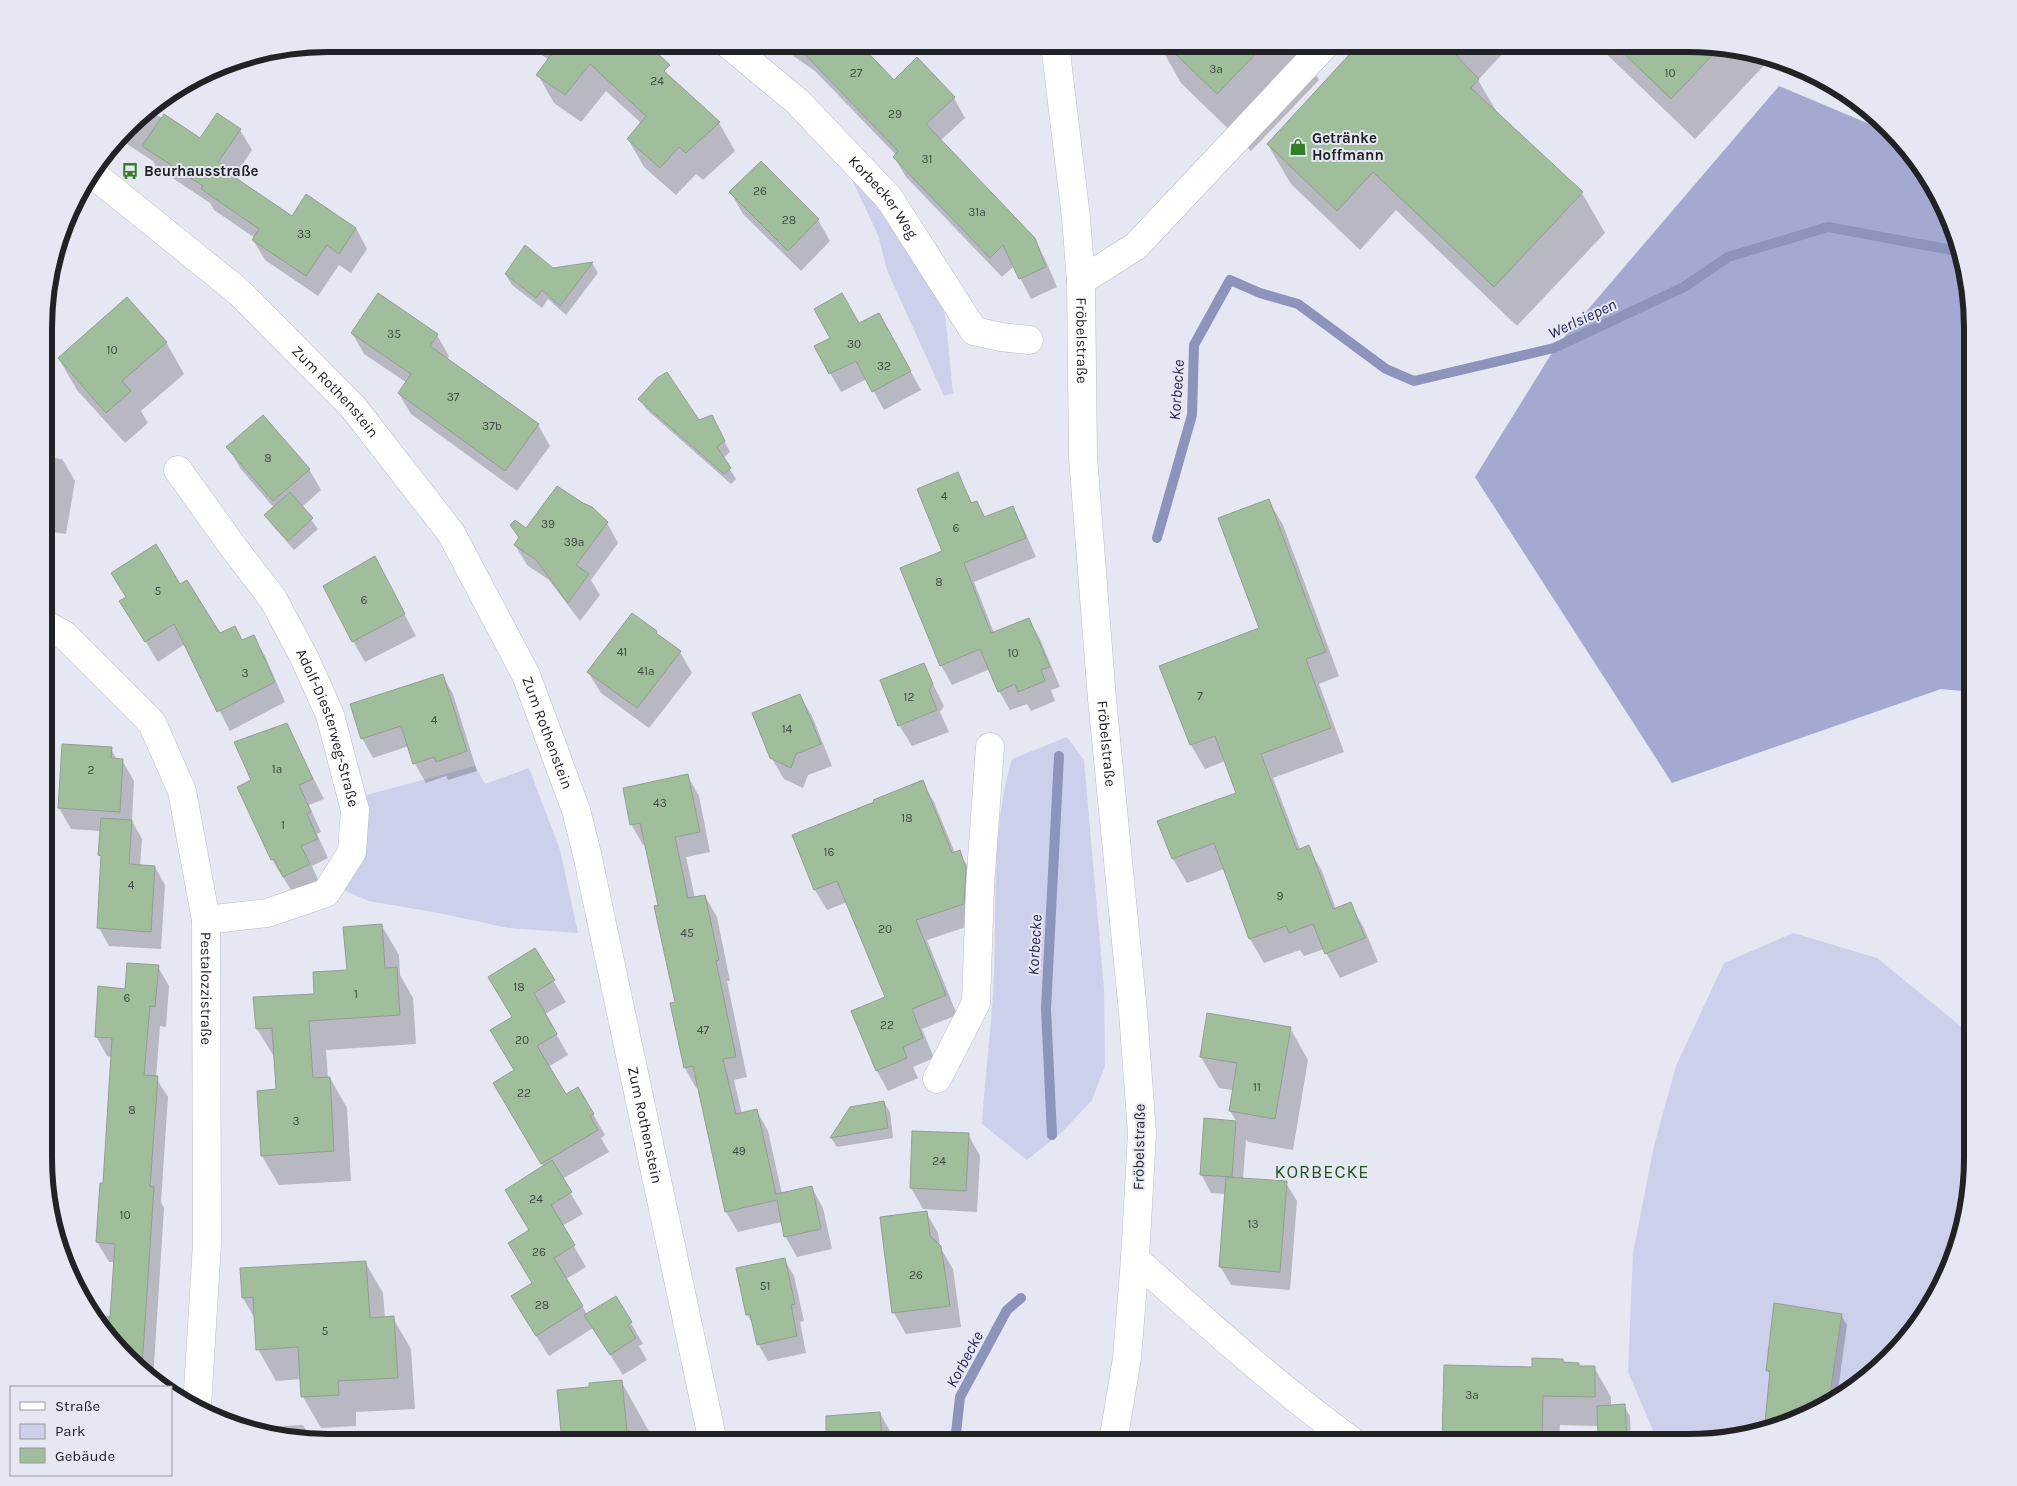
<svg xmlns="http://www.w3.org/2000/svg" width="2017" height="1486" font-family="Karla,sans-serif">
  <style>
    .green { fill: #ccd0ea }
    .forest { fill: #a4a9d1 }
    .shadow { fill: #0003 }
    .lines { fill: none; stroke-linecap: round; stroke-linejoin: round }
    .stream { stroke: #8e93bb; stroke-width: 10 }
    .building { fill: #a1be9c; stroke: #959d94 }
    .minor-casing { stroke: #bbbdc7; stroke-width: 29 }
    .minor { stroke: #fff; stroke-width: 28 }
    .labels { text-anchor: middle; stroke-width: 4; stroke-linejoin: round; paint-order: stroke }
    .number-label { font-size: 12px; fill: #414944 }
    .poi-label { font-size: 15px; font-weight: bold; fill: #212226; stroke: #e5e7f2; text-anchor: start }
    .street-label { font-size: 15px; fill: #212226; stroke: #e5e7f2 }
    .water-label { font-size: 16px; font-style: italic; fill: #27285a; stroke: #e5e7f2 }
    .quarter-label { font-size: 18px; letter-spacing: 1px; fill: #22521b; stroke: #e5e7f2 }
    .rim { fill: none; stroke: #212226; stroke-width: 6 }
  </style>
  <rect width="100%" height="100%" fill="#e5e7f2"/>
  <!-- green -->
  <g class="green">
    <path d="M848,171L900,236L944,304L953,393L944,396L887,270L878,235Z"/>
    <path d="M1067,737L1084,760L1104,989L1105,1066L1092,1100L1062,1132L1027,1160L982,1124C985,1075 992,1025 994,975C997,903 991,829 1012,759Z"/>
    <path d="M475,766L485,784L529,768L560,850L578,933L508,928L439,913L369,901L338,888L359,797Z"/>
    <path d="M1793,933L1877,958L1969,1033L1955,1254L1914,1331L1876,1372L1815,1413L1762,1433L1689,1442H1658L1628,1372L1633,1253L1654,1146L1676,1066L1724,963Z"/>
  </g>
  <!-- forest -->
  <path class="forest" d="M1779,86L1898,136L1903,141L1944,202L1973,310V692L1941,689L1672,783L1475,477L1555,348Z"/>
  <!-- shadow -->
  <g class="shadow">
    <path d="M526,44H612L616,47L618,44H632L719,123L735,151L703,180L696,174L676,195L644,167L628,139L642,124L606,91L581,122L554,103L538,75L549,60Z"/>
    <path d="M776,44H857L894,81L954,98L965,118L940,141L1034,239L1045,259L1057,287L1031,299L1014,266L1002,277L906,177L894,157L896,155L815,71Z"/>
    <path d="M1159,44H1298L1319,80L1251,151L1181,83Z"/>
    <path d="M1361,44H1503L1506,50L1478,80L1498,114L1582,193L1605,233L1517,326L1396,210L1360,250L1291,184L1268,145Z"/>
    <path d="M1596,44H1707L1772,57L1695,139Z"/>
    <path d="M148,110L200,140L240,130L252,150L235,176L237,180L292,218L356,228L367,249L351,273L339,265L318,296L265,260L253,240L255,238L214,210L210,203L156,167L153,161L121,140L141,115Z"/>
    <path d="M761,163L818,220L830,241L801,271L743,214L731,193Z"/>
    <path d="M592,263L598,273L566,315L548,299L542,308L512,285L506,275Z"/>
    <path d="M378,295L437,335L449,356L447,360L538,425L550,446L517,491L411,414L399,394L407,383L364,354L352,333Z"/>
    <path d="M859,325L889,333L921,390L884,410L867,379L841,392L815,347Z"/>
    <path d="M166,342L184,374L141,411L148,423L125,443L77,390L59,359Z"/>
    <path d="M640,399L699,422L717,427L730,452L723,458L736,479L731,484L646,409Z"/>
    <path d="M228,447L309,469L321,490L302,507L318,529L294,550L272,525L266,515L274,508L240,468Z"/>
    <path d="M46,457L62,459L75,481L66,534L46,531Z"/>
    <path d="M957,474L973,504L977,502L986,518L1012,507L1023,527L1036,557L974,582L994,633L1029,619L1040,639L1060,687L1051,690L1055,701L1031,711L1027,704L1010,710L999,691L990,669L952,685L941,665L944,552Z"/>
    <path d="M1269,501L1283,525L1339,676L1319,684L1344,752L1273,778L1300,849L1308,847L1322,871L1336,909L1350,904L1364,928L1378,962L1340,978L1324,949L1304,956L1300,950L1264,963L1250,939L1224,869L1187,883L1173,859L1237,793L1225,761L1205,769L1191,745L1161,666L1261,628Z"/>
    <path d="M607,523L618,543L591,580L600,595L580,621L549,580L527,565L515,545L519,539L511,525L526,530Z"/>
    <path d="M386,579L416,636L365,662L353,641Z"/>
    <path d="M180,586L220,634L242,641L253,636L265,656L285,702L230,731L185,644L158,662L133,621Z"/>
    <path d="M656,632L660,638L680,652L692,673L649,728L601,693L588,672Z"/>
    <path d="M923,664L944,706L940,712L949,732L912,746L899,725L881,681Z"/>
    <path d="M442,675L453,694L477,771L448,780L446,776L426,783L415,764L409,746L373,758L362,738Z"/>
    <path d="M800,696L812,716L832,766L808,775L803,788L784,779L771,757Z"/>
    <path d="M286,725L324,799L309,805L321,832L317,834L328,858L312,866L320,884L295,896L272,860L252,781Z"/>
    <path d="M63,746L111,749L117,760H122L134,781L132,821L142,839L140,866L155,867L165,885L161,949L109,946L99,928L102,860L100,855L101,831L71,829L59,808Z"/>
    <path d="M687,775L699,796L710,852L686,857L695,898L705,896L717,917L730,981H727L747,1077L734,1080L742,1114L757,1111L768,1131L782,1194L812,1188L823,1208L832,1249L797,1257L785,1236L782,1222L738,1232L726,1212L699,1087L696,1088L685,1068L676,1003L659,906L645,844L643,845L631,824Z"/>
    <path d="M922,782L934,802L955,853L959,852L971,872L975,924L927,940L957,1015L922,1029L934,1058L913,1067L918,1078L888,1091L877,1071L853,1012L887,998L847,902L827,910L815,890L793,836Z"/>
    <path d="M382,926L399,955L400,975L413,998L416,1044L326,1050L328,1078H330L347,1108L351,1181L279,1185L262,1156L277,1091L275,1058L257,1029L255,999L316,995L348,971Z"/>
    <path d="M535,950L566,1002L545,1014L568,1055L548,1067L566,1096L578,1088L605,1135L601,1138L609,1152L562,1179L583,1214L562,1226L586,1267L566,1279L587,1314L616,1297L631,1323L643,1344L639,1346L647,1360L623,1375L593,1328L549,1356L524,1317L534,1283L530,1230L544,1167L506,1105L516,1071L513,1018Z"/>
    <path d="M158,967L169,986L166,1027L160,1026L156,1078L168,1097L161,1202L164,1208L153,1381L95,1315L111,1316L115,1262H109L97,1242L104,1185L112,1057L107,1056L96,1036L126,990Z"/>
    <path d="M1290,1028L1308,1060L1293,1150L1248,1142L1246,1139L1243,1179L1286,1183L1297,1201L1290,1290L1231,1285L1220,1266L1226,1194L1211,1193L1201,1174L1205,1119L1237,1122L1230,1111L1233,1090L1219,1088L1201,1057Z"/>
    <path d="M884,1102L890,1112L893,1138L837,1147L831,1138Z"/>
    <path d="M968,1134L980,1156L977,1212L923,1209L911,1188Z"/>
    <path d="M926,1212L938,1233L940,1247L953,1269L961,1327L906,1334L894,1313L881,1218Z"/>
    <path d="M784,1259L794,1276L804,1321L800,1322L806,1353L768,1361L758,1344L754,1326L747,1314Z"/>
    <path d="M365,1262L383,1293L385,1318H393L411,1349L415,1409L356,1412V1426L321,1428L303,1397L302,1379L276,1381L258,1349L255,1319L243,1298Z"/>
    <path d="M1841,1315L1847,1325L1837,1398L1820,1409L1818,1408L1815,1413L1766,1431L1771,1376L1768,1371Z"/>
    <path d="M1562,1360L1565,1364H1578L1580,1368L1594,1367L1611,1397V1406H1624L1630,1416L1631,1442H1600L1599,1426L1560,1425L1559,1442H1443L1445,1366L1533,1368Z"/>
    <path d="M621,1381L655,1442H563L590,1388Z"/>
    <path d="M880,1413L891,1433V1442H828Z"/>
    <path d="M303,1425L313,1442L249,1429V1428Z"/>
  </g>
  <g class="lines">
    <!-- stream -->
    <g class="stream">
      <path d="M1157,538L1192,415L1194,345L1230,280L1260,293L1298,304L1386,369L1414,381L1554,348L1684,287L1728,257L1828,227L1957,251"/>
      <path d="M1052,1135L1046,1009L1059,756"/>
      <path d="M955,1442L960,1397L1007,1310L1021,1298"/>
    </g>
  </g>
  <!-- building -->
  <g class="building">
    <path d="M559,44H647L670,65L664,71L720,122L686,153L679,147L660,168L627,139L646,116L590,64L565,95L536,75Z"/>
    <path d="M795,44H860L894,80L917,57L955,97L926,124L1035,238L1046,267L1019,279L1003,245L990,258L893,157L898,151Z"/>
    <path d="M1165,44H1265L1217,94Z"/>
    <path d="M1359,44H1445L1479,79L1471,88L1583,192L1494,287L1373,172L1337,211L1267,144Z"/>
    <path d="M1614,44H1707L1720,47L1671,99Z"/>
    <path d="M217,113L241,129L218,162L235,173L233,176L292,216L306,194L356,228L339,254L327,245L306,276L252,240L259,229L201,189L203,186L142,146L164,114L200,138Z"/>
    <path d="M761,161L819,219L788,251L729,192Z"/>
    <path d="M525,245L553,268L593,262L560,306L542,290L536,298L505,274Z"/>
    <path d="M378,293L438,334L430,346L539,424L505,471L398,393L411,374L351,333Z"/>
    <path d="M842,293L859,323L879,313L911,371L872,392L856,361L829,374L814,346L830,338L814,309Z"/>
    <path d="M127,297L167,342L122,381L131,391L106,413L58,358Z"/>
    <path d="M667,372L699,420L712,415L725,441L717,447L731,468L724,474L638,399L657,378Z"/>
    <path d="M263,415L310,469L273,501L226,447Z"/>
    <path d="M958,472L971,503L977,501L984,517L1013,506L1026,538L964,563L991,633L1029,618L1050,667L1041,670L1045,681L1018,692L1015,684L998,692L980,649L940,666L900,568L942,551L917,489Z"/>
    <path d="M557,486L583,503L592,507L608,522L576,565L589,574L568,603L536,560L514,545L519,537L510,525L515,520L526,528Z"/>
    <path d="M290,492L313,518L288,541L264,515Z"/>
    <path d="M1269,499L1326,652L1306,659L1331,728L1261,754L1297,850L1309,845L1333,909L1351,902L1365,938L1325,954L1313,924L1289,933L1286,926L1249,939L1214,843L1172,859L1157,821L1236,793L1215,736L1190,745L1159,666L1259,628L1218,518Z"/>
    <path d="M156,544L180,584L187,580L220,633L235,626L242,640L254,635L275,682L217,712L174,624L145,642L119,601L126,597L111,573Z"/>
    <path d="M375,556L405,614L352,642L323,586Z"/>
    <path d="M632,613L657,631L656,633L681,651L637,708L587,672Z"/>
    <path d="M924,663L933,684L929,690L937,710L898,726L880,680Z"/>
    <path d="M443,674L467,751L436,762L434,757L413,764L401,726L361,739L350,704Z"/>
    <path d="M800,694L821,744L796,754L791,768L770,758L752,713Z"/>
    <path d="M287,723L313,779L299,785L311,812L307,814L318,839L301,846L310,864L283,877L274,859L271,860L237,787L251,780L234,742Z"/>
    <path d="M62,744L112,747L111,758L123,759L120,812L58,808Z"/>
    <path d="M688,774L700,832L675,837L688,898L705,895L719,960L716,961L736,1057L723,1059L736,1114L757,1109L776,1194L812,1186L821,1229L784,1237L777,1200L725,1212L693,1066L684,1068L670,1003L675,1002L654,906L658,905L640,823L630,825L623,788Z"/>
    <path d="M923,780L952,853L960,850L966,869L964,904L916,920L946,995L912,1009L923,1038L903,1047L907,1058L876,1071L851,1011L885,997L837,881L814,890L792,835L874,802L873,800Z"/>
    <path d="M101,818L132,820L129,864L155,866L151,932L97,928L101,856L98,855Z"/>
    <path d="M382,924L385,968L397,967L400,1015L309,1021L313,1078L330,1077L334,1151L261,1156L257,1091L276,1089L272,1028L256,1029L253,997L314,994L313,972L347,970L343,927Z"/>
    <path d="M535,948L555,980L534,993L557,1034L537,1046L566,1094L578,1087L594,1114L590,1116L598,1130L541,1164L493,1083L514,1070L490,1030L512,1017L488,977Z"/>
    <path d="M127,963L159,965L155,1007L150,1006L144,1075L158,1076L150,1186L154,1187L142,1368L109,1331L115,1244L96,1242L100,1183H103L112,1038L95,1037L98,986L125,989Z"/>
    <path d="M1207,1013L1291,1027L1275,1119L1229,1111L1237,1063L1200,1057Z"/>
    <path d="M884,1101L888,1128L830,1138L850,1107Z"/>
    <path d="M1204,1118L1236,1121L1232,1177L1200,1175Z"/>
    <path d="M912,1131L969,1133L966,1191L910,1188Z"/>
    <path d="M552,1160L572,1192L551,1205L575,1245L554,1258L583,1306L536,1336L511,1296L532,1283L508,1243L529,1230L505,1190Z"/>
    <path d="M1226,1177L1287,1181L1280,1272L1219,1267Z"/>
    <path d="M927,1211L930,1236L941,1246L950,1306L892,1313L880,1217Z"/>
    <path d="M785,1258L795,1304L791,1305L797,1336L757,1345L750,1314L746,1315L736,1268Z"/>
    <path d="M366,1261L370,1318L394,1316L398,1378L338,1381L339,1395L301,1397L298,1347L256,1350L253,1297L242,1298L240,1268Z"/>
    <path d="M616,1296L632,1322L628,1325L636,1338L610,1355L584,1315Z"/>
    <path d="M1774,1303L1842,1314L1829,1401L1813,1399L1812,1414L1764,1432L1770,1371H1766Z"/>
    <path d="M1532,1358L1563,1359V1362L1579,1363V1366H1595V1397L1543,1396L1542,1442H1442L1444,1365L1532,1367Z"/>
    <path d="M622,1380L628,1442H562L557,1390L589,1387V1383Z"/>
    <path d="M1625,1404L1627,1442H1598L1597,1406Z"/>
    <path d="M880,1412L882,1442H826V1416Z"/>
  </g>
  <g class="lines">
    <!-- minor casing -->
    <g class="minor-casing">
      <g id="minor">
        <path id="s1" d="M728,44L798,102L889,198L974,331L1001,337L1029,340"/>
        <path id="s2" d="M1055,44L1076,218L1081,281L1083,457L1102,699L1133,1012L1142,1133L1135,1259L1127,1358L1113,1442"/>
        <path id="s3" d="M94,175L239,292L353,407L451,533L526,675L576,810L587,854L713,1442"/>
        <path d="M1081,281L1136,246L1326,44"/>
        <path id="s4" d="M178,470L231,544L273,599L304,657L330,715L355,810L352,852L326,893L267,913L206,920"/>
        <path id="s5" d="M46,625L63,634L152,723L182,791L206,920L207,1244L197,1406"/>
        <path d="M937,1079L976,1003L980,887L990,747"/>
        <path d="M1135,1259C1206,1322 1276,1386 1353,1442"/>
      </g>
    </g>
    <!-- minor -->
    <use href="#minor" class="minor"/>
  </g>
  <!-- icons -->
  <defs>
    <g id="shop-bare" transform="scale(1.35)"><path d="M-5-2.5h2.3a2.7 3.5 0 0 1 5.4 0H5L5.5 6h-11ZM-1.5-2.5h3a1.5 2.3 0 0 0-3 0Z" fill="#337f28" stroke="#e5e7f2" stroke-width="2.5" paint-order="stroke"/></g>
    <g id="bus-bare" transform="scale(1.35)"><path d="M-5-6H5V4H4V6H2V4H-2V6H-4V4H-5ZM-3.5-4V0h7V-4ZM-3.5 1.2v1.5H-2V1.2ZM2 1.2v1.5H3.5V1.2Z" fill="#337f28" stroke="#e5e7f2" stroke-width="2.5" paint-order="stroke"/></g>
  </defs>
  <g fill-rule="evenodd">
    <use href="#shop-bare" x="1298" y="147"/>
    <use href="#bus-bare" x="130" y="171"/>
  </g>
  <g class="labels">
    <!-- number labels -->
    <g class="number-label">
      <text x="1216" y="73">3a</text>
      <text x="856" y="77">27</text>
      <text x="1670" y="77">10</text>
      <text x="657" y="85">24</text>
      <text x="895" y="118">29</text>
      <text x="927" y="163">31</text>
      <text x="760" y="195">26</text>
      <text x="977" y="216">31a</text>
      <text x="789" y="224">28</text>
      <text x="304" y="238">33</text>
      <text x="394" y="338">35</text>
      <text x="854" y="348">30</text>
      <text x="112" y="354">10</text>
      <text x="884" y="370">32</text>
      <text x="453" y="401">37</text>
      <text x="492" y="430">37b</text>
      <text x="268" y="462">8</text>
      <text x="944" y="500">4</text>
      <text x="548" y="528">39</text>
      <text x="956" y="532">6</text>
      <text x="574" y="546">39a</text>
      <text x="939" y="586">8</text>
      <text x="158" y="595">5</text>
      <text x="364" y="604">6</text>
      <text x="622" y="656">41</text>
      <text x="1013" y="657">10</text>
      <text x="646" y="675">41a</text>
      <text x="245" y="677">3</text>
      <text x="1200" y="700">7</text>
      <text x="909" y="701">12</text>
      <text x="434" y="724">4</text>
      <text x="787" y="733">14</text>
      <text x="277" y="773">1a</text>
      <text x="91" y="774">2</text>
      <text x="660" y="807">43</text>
      <text x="907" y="822">18</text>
      <text x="283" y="829">1</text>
      <text x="829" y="856">16</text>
      <text x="131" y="889">4</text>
      <text x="1280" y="900">9</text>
      <text x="885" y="933">20</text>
      <text x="687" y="937">45</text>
      <text x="519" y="991">18</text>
      <text x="356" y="998">1</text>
      <text x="127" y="1002">6</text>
      <text x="887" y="1029">22</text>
      <text x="703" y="1034">47</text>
      <text x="522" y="1044">20</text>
      <text x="1257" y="1091">11</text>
      <text x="524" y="1097">22</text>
      <text x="132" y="1114">8</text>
      <text x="296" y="1125">3</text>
      <text x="739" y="1155">49</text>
      <text x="939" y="1165">24</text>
      <text x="536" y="1203">24</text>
      <text x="125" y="1219">10</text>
      <text x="1253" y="1228">13</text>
      <text x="539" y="1256">26</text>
      <text x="916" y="1279">26</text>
      <text x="765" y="1290">51</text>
      <text x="542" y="1309">28</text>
      <text x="325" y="1335">5</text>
      <text x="1472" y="1399">3a</text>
    </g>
    <!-- poi labels -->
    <g class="poi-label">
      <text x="1312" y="143">Getränke<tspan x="1312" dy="17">Hoffmann</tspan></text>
      <text x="144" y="176">Beurhausstraße</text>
    </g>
    <!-- street labels -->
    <g class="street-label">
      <text dy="5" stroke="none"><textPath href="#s1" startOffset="219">Korbecker Weg</textPath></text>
      <text dy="5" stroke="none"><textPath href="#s2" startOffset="298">Fröbelstraße</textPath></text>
      <text dy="5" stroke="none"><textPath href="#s3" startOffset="325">Zum Rothenstein</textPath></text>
      <text dy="5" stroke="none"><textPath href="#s4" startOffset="301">Adolf-Diesterweg-Straße</textPath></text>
      <text dy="5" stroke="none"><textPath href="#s3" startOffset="730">Zum Rothenstein</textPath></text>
      <text dy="5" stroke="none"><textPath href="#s2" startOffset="702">Fröbelstraße</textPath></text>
      <text dy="5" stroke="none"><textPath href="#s5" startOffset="419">Pestalozzistraße</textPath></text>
      <text dy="5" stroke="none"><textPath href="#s3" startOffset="1135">Zum Rothenstein</textPath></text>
      <text transform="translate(1139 1147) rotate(-89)" y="5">Fröbelstraße</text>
    </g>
    <!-- water labels -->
    <g class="water-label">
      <text transform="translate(1582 318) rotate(-25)" y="6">Werlsiepen</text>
      <text transform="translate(1176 390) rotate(-86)" y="6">Korbecke</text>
      <text transform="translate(1034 945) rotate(-87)" y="6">Korbecke</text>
      <text transform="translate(964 1359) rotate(-62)" y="6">Korbecke</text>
    </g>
    <!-- quarter labels -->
    <g class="quarter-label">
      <text x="1322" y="1178">KORBECKE</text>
    </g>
  </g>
  <!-- crop -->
  <path d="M0 0H2017V1486H0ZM328 52H1688A276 276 0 0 1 1964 328V1158A276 276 0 0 1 1688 1434H328A276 276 0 0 1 52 1158V328A276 276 0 0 1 328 52Z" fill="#e5e7f2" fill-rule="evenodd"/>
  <path class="rim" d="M328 52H1688A276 276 0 0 1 1964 328V1158A276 276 0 0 1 1688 1434H328A276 276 0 0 1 52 1158V328A276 276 0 0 1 328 52Z"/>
  <!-- legend -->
  <rect x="10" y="1386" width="162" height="90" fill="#e5e7f2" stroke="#9798a0"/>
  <rect x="20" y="1402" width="25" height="8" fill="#ffffff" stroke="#9798a0"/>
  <text x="55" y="1411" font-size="15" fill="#212226">Straße</text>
  <rect x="20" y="1424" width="25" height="15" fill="#ccd0ea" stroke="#9798a0"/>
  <text x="55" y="1436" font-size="15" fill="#212226">Park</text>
  <rect x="20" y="1448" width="25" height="15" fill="#a1be9c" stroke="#9798a0"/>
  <text x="55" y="1461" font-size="15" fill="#212226">Gebäude</text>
</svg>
